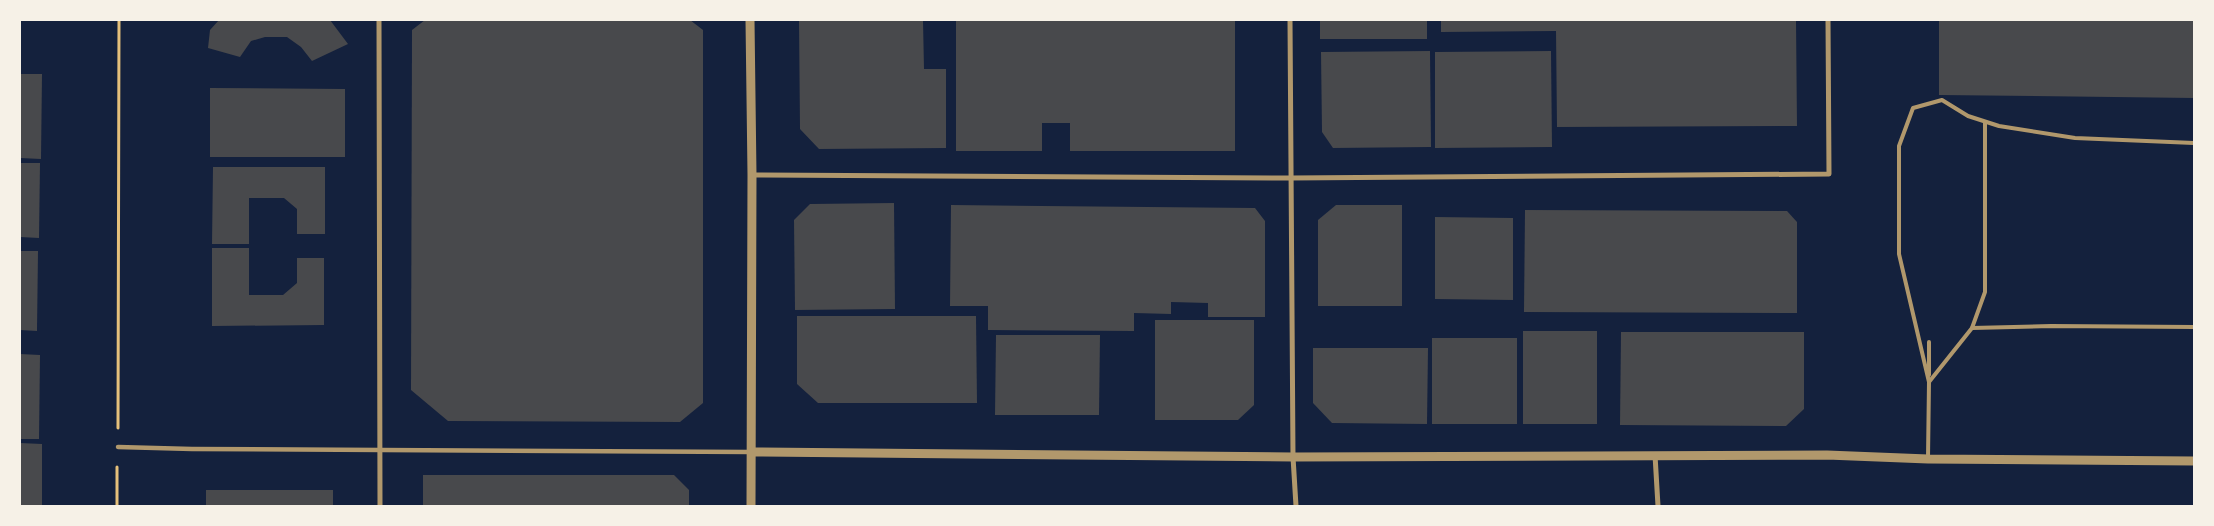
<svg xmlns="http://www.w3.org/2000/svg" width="2214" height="526" font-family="Spectral,serif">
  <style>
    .building { fill: #48494c }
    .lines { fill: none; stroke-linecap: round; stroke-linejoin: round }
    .path { stroke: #e5c07b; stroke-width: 3 }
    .service { stroke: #b1986c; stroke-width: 4 }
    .pedestrian { stroke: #b1986c; stroke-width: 4.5 }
    .minor { stroke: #b1986c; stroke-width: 5 }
    .tertiary { stroke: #b1986c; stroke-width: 9 }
  </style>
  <rect width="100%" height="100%" fill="#14213d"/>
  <!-- building -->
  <g class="building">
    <path d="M219,20H330L348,44L312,61L301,47L287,37H265L251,41L240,57L208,48L210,30Z"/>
    <path d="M425,20H690L703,30V403L680,422L448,421L411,390L412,30Z"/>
    <path d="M799,20H923L924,69H946V148L819,149L800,129Z"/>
    <path d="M956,20H1235V151H1070V123H1042V151H956Z"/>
    <rect x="1320" y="20" width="107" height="19"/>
    <path d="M1441,20H1796L1797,126L1557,127L1556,31L1441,32Z"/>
    <path d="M1939,20H2194V98L1939,95Z"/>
    <path d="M1430,51L1431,147L1333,148L1322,132L1321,52Z"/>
    <path d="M1551,51L1552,147L1435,148V52Z"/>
    <path d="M20,74H42L41,159L20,158Z"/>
    <path d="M210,88L345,89V157H210Z"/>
    <path d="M20,163H40L39,238L20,237Z"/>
    <path d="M213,167H325V234H297V209L284,198H249V244H212Z"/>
    <path d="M894,203L895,309L795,310L794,220L810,204Z"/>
    <path d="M951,205L1255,208L1265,221V317H1208V303L1171,302V314L1134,313V331L988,330V306H950Z"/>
    <path d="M1336,205H1402V306H1318V220Z"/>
    <path d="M1525,210L1787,211L1797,222V313L1524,312Z"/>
    <path d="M1435,217L1513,218V300L1435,299Z"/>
    <path d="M212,248H249V295H283L297,283V258H324V325L212,326Z"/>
    <path d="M20,251H38L37,331L20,330Z"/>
    <path d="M797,316H976L977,403H818L797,384Z"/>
    <path d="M1155,320H1254V405L1238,420H1155Z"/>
    <rect x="1523" y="331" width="74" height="93"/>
    <path d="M1621,332H1804V409L1786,426L1620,425Z"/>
    <path d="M996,335H1100L1099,415H995Z"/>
    <rect x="1432" y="338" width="85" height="86"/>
    <path d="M1313,348H1428L1427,424L1332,423L1313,403Z"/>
    <path d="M20,354L40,355L39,439H20Z"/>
    <path d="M20,443L42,444V506H20Z"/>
    <path d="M423,475H674L689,490V506H423Z"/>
    <rect x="206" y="490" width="127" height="16"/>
  </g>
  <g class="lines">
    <!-- path -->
    <g class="path">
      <path d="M118,428L119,20"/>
      <path d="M117,506V467"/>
    </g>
    <!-- service -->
    <g class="service">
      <path d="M1972,328L2051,326L2194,327"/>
      <path d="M1929,342V375"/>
      <path d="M1929,382L1899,254V146L1913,108L1942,100L1968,116L1999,126L2075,138L2194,143"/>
      <path d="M1929,382L1972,328L1985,292V122"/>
      <path d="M1928,458L1929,382"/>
    </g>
    <!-- pedestrian -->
    <path class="pedestrian" d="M118,447L192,449L751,452"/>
    <!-- minor -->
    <g class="minor">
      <path d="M379,20L380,506"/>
      <path d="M1290,20L1293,457L1296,506"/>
      <path d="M752,175L1291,178L1829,174L1828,20"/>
      <path d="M1655,455L1658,506"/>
    </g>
    <!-- tertiary -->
    <g class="tertiary">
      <path d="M750,20L752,175L751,506"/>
      <path d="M752,452L1293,457L1827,455L1928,459L2194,461"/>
    </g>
  </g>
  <!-- border -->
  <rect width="2214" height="526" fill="none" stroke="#f6f1e7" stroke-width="42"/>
</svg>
